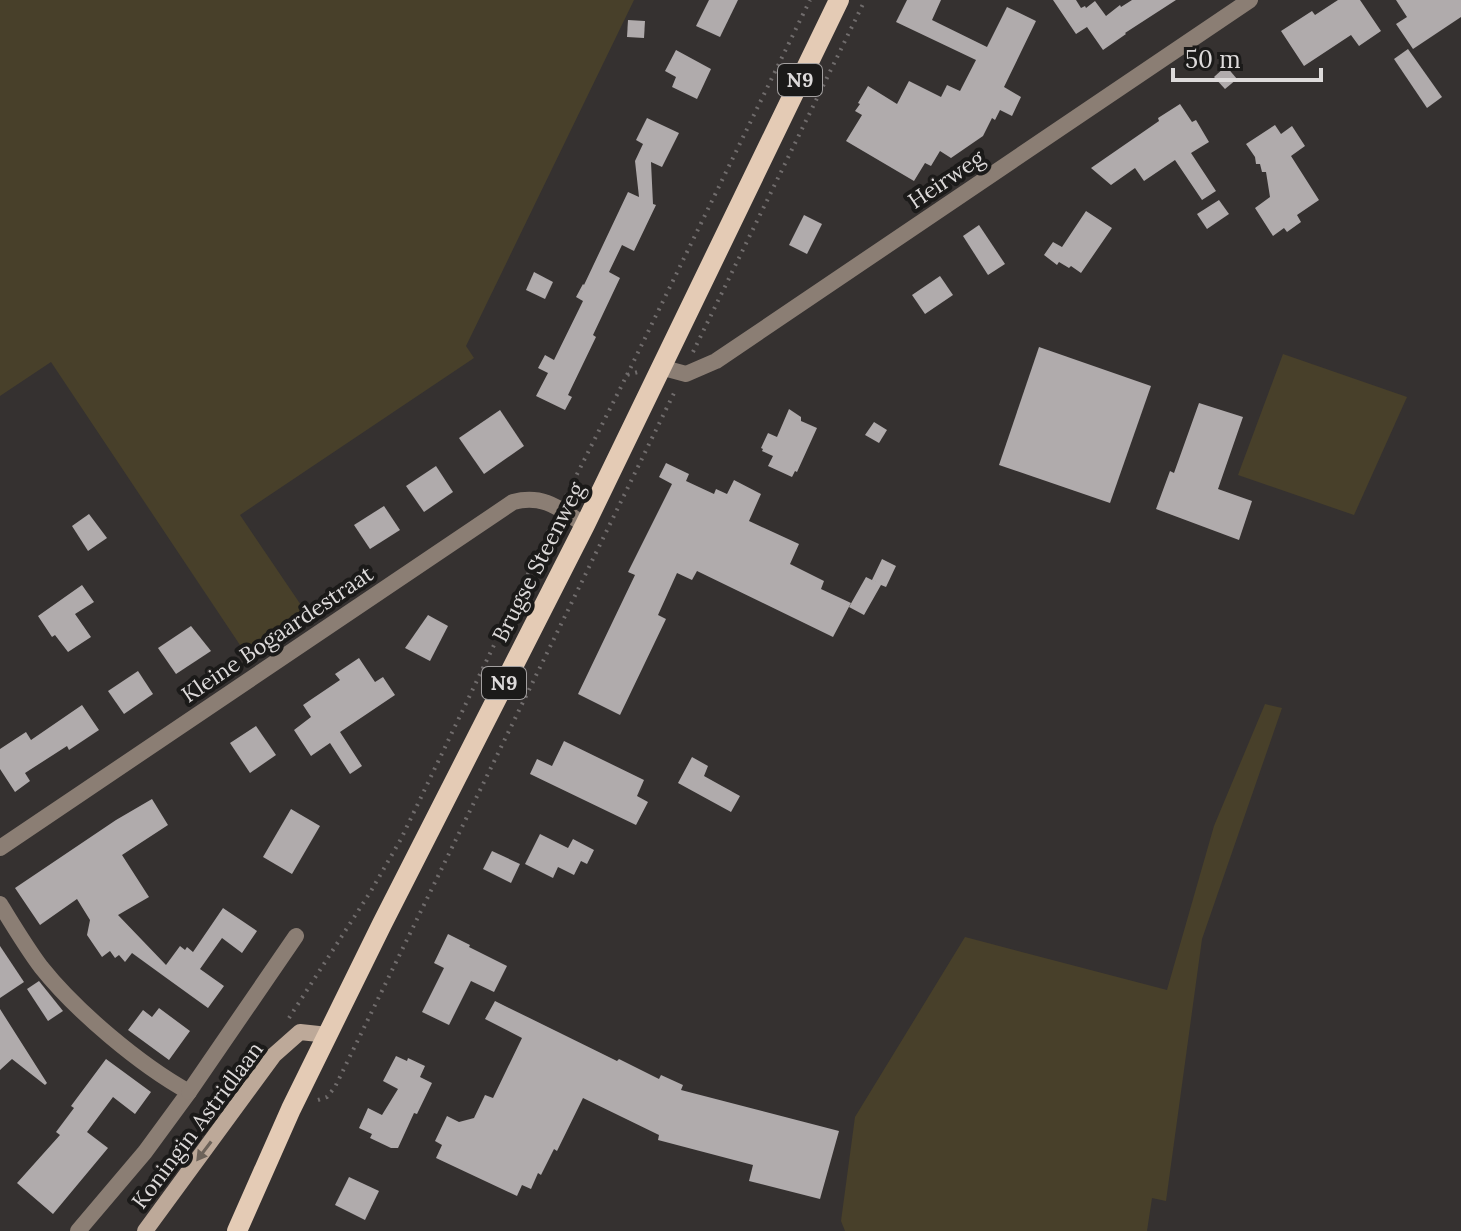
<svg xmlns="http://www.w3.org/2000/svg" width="1461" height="1231" font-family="Lora,serif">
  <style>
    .green { fill: #48402a }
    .building { fill: #b0abac }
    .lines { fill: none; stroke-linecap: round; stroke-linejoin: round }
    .path { stroke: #706c6c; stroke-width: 4; stroke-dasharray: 2 6; stroke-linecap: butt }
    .street { stroke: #8b7e74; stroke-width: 16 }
    .secondary { stroke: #bda999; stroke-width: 16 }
    .primary { stroke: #e4cbb5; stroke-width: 20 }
    .oneway { fill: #6c6259 }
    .labels { text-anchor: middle; stroke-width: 8; stroke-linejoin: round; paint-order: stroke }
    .shield { fill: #1b1a19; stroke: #a3a0a0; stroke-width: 2 }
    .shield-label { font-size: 20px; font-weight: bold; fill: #dddada }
    .street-label { font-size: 22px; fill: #dddada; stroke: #1b1a19 }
  </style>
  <rect width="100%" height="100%" fill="#353130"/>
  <!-- green -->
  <g class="green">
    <path d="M0,0H634L466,346L474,358L240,515L307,614L246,654L51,362L0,396Z"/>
    <path d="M1283,354L1407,397L1354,515L1238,475Z"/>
    <path d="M1265,704L1282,708L1202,939L1166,1201L1152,1198L1147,1231H845L841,1221L855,1117L965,937L1167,990L1214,826Z"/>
  </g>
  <!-- building -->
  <g class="building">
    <path d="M709,0H738L720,37L696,26Z"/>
    <path d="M907,0H941L932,20L987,47L1007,7L1036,21L1004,87L1021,97L1012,116L1000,110L995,120L992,118L983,136L951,158L940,151L931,166L925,163L914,181L846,141L862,115L855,111L860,104L858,103L868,86L897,104L909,81L941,97L947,85L960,91L976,60L896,22Z"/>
    <path d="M1053,0H1076L1081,8L1085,6L1086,8L1095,1L1106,16L1120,5L1121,7L1132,0H1176L1125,33L1126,34L1103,50L1087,27L1076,34Z"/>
    <path d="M1338,0H1360L1381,31L1359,46L1351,35L1304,66L1281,31L1312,11L1315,15Z"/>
    <path d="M1396,0H1461V17L1413,49L1396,24L1407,17Z"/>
    <path d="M628,20L645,21L644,38L627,37Z"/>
    <path d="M1408,49L1442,97L1427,108L1394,59Z"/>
    <path d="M676,50L711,69L697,99L672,87L676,77L665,71Z"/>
    <path d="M1226,66L1237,79L1225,89L1214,77Z"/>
    <path d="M1180,104L1192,122L1196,120L1209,142L1191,153L1216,191L1202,200L1175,160L1144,181L1135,168L1111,185L1091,168L1159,121L1158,118Z"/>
    <path d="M647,118L679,133L662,167L651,162L653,204L656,205L634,251L622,245L609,272L620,278L593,335L596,337L568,395L572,397L565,410L536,396L548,373L538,368L545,355L554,360L583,301L576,297L583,284L584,285L628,192L639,197L635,161L643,144L636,140Z"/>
    <path d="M1275,125L1281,134L1292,126L1305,146L1291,156L1319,200L1297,215L1301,222L1287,232L1284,228L1273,236L1255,208L1270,197L1266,172H1262L1260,164H1256L1255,157L1246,144Z"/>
    <path d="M1219,200L1229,214L1207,229L1197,214Z"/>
    <path d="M1086,211L1112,228L1081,273L1071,266L1069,268L1059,262L1057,265L1044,255L1053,242L1062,247Z"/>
    <path d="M804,215L822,224L807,254L789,245Z"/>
    <path d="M979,225L1005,264L988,275L963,236Z"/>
    <path d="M534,272L553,282L545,299L526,290Z"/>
    <path d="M940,276L953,295L925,314L912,295Z"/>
    <path d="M1039,347L1151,386L1110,503L999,465Z"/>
    <path d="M1199,403L1243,417L1218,489L1252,501L1239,540L1156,509L1170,471L1174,473Z"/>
    <path d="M789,409L801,417V421L817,428L797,472L795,471L792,477L768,466L773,456L762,451L763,449L761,448L768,433L777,437Z"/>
    <path d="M500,410L524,446L484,474L459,438Z"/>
    <path d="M874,422L887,430L879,443L865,435Z"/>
    <path d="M666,463L689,474L686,481L714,494L716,489L727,494L734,480L761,494L749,521L799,544L790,564L824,581L821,589L851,603L833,637L697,571L692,580L677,573L658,615L666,619L620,715L578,694L635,575L628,572L672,484L659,477Z"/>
    <path d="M436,466L453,492L424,512L406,486Z"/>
    <path d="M384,506L400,530L370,549L354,525Z"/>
    <path d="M89,514L107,538L88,551L72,526Z"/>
    <path d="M882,559L896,566L886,587L881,585L864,615L849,607L866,577L876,582L872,580Z"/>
    <path d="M82,585L94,602L75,614L91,637L68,652L55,635L52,637L38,616Z"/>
    <path d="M428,615L448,626L430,661L405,648Z"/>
    <path d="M191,626L211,651L176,674L158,648Z"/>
    <path d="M359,658L375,682L383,677L395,695L340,732L362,766L350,774L330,743L311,756L294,730L311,717L303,705L340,680L335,674Z"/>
    <path d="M138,671L153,694L124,714L108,691Z"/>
    <path d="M82,705L99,730L69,750L67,746L25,773L30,781L15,792L0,769V749L26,732L31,740Z"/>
    <path d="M256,726L276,755L250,773L230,743Z"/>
    <path d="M564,741L644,780L637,796L648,802L636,825L530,774L537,759L552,766Z"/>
    <path d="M692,757L708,766L704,776L740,796L731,812L678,783Z"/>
    <path d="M152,799L168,825L122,855L149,897L118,915L166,965L180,946L185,950L187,947L193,952L223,908L257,931L242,953L222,938L200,969L224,986L208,1008L165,977L167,975L165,977L132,953L125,962L119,955L115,958L110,951L102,957L87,935L90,920L77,899L40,925L15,888L116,820Z"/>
    <path d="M291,809L320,826L292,874L263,857Z"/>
    <path d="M540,834L568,848L573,839L594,850L587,864L581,861L574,875L558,867L553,878L525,864Z"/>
    <path d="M492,851L520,864L511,883L483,869Z"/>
    <path d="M448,934L470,945L469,947L507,966L494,992L471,981L449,1025L422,1012L444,968L434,963Z"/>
    <path d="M0,946L24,982L0,998Z"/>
    <path d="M39,981L63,1011L48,1021L27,989Z"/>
    <path d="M495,1001L617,1061L619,1059L659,1079L661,1075L683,1085L681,1090L839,1131L820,1199L749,1181L753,1165L658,1140L659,1135L583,1098L557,1151L554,1149L541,1175L538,1173L531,1189L522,1185L517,1196L436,1158L442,1145L435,1141L447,1116L459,1122L474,1118L485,1095L493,1098L522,1038L485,1019Z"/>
    <path d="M159,1008L190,1031L169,1060L128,1030L143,1010L152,1017Z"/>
    <path d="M0,1009L47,1083L45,1085L12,1059L0,1070Z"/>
    <path d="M396,1056L407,1061L408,1058L425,1066L420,1077L432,1083L417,1114L414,1113L398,1148H391L370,1138L372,1134L359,1128L368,1108L382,1115L398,1089L383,1081Z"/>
    <path d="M106,1059L151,1092L135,1114L113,1097L87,1132L108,1148L53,1214L17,1183L60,1135L56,1132L74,1108L71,1106Z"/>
    <path d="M349,1177L379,1191L365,1220L335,1205Z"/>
  </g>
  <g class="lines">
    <!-- path -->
    <g class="path">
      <path d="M693,352L865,0"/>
      <path d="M627,375L810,0"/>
      <path d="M566,496L627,375L638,372"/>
      <path d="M289,1018L371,891L401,839L553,522"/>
      <path d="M318,1100L327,1097L335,1087L676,389"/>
    </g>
    <!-- street -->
    <g class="street">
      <path d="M660,367L686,374L716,361L1250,0"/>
      <path d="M0,848L513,502C544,494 560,509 585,525"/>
      <path d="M0,904C13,925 26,947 41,967C76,1011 140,1065 189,1092L145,1152L78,1231"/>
      <path d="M189,1092L296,936"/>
    </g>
    <!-- secondary -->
    <path class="secondary" d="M145,1231L274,1055L300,1032L328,1035"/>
    <!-- primary -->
    <path class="primary" d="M237,1231L291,1109L382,924L585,525L839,0"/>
  </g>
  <!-- one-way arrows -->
  <defs><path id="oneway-solid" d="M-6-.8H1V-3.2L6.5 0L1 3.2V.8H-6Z" transform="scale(2)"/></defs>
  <use class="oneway" href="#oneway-solid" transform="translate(204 1151) rotate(127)"/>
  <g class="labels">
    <!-- shield labels -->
    <g class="shield">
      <rect x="778" y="64" width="44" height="32" rx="6"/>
      <rect x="482" y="667" width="44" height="32" rx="6"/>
    </g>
    <g class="shield-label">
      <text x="800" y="87">N9</text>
      <text x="504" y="690">N9</text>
    </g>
    <!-- street labels -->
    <g class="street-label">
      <text transform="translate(946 179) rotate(-34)" y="8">Heirweg</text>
      <text transform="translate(538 562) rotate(-63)" y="8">Brugse Steenweg</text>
      <text transform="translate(277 634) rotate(-34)" y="8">Kleine Bogaardestraat</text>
      <text transform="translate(197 1125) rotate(-53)" y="8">Koningin Astridlaan</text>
    </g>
  </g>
  <!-- scale -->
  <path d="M1173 68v12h148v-12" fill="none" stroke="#dddada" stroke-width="4"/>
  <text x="1185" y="68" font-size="24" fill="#dddada" stroke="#1b1a19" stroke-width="6" paint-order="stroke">50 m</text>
</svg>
